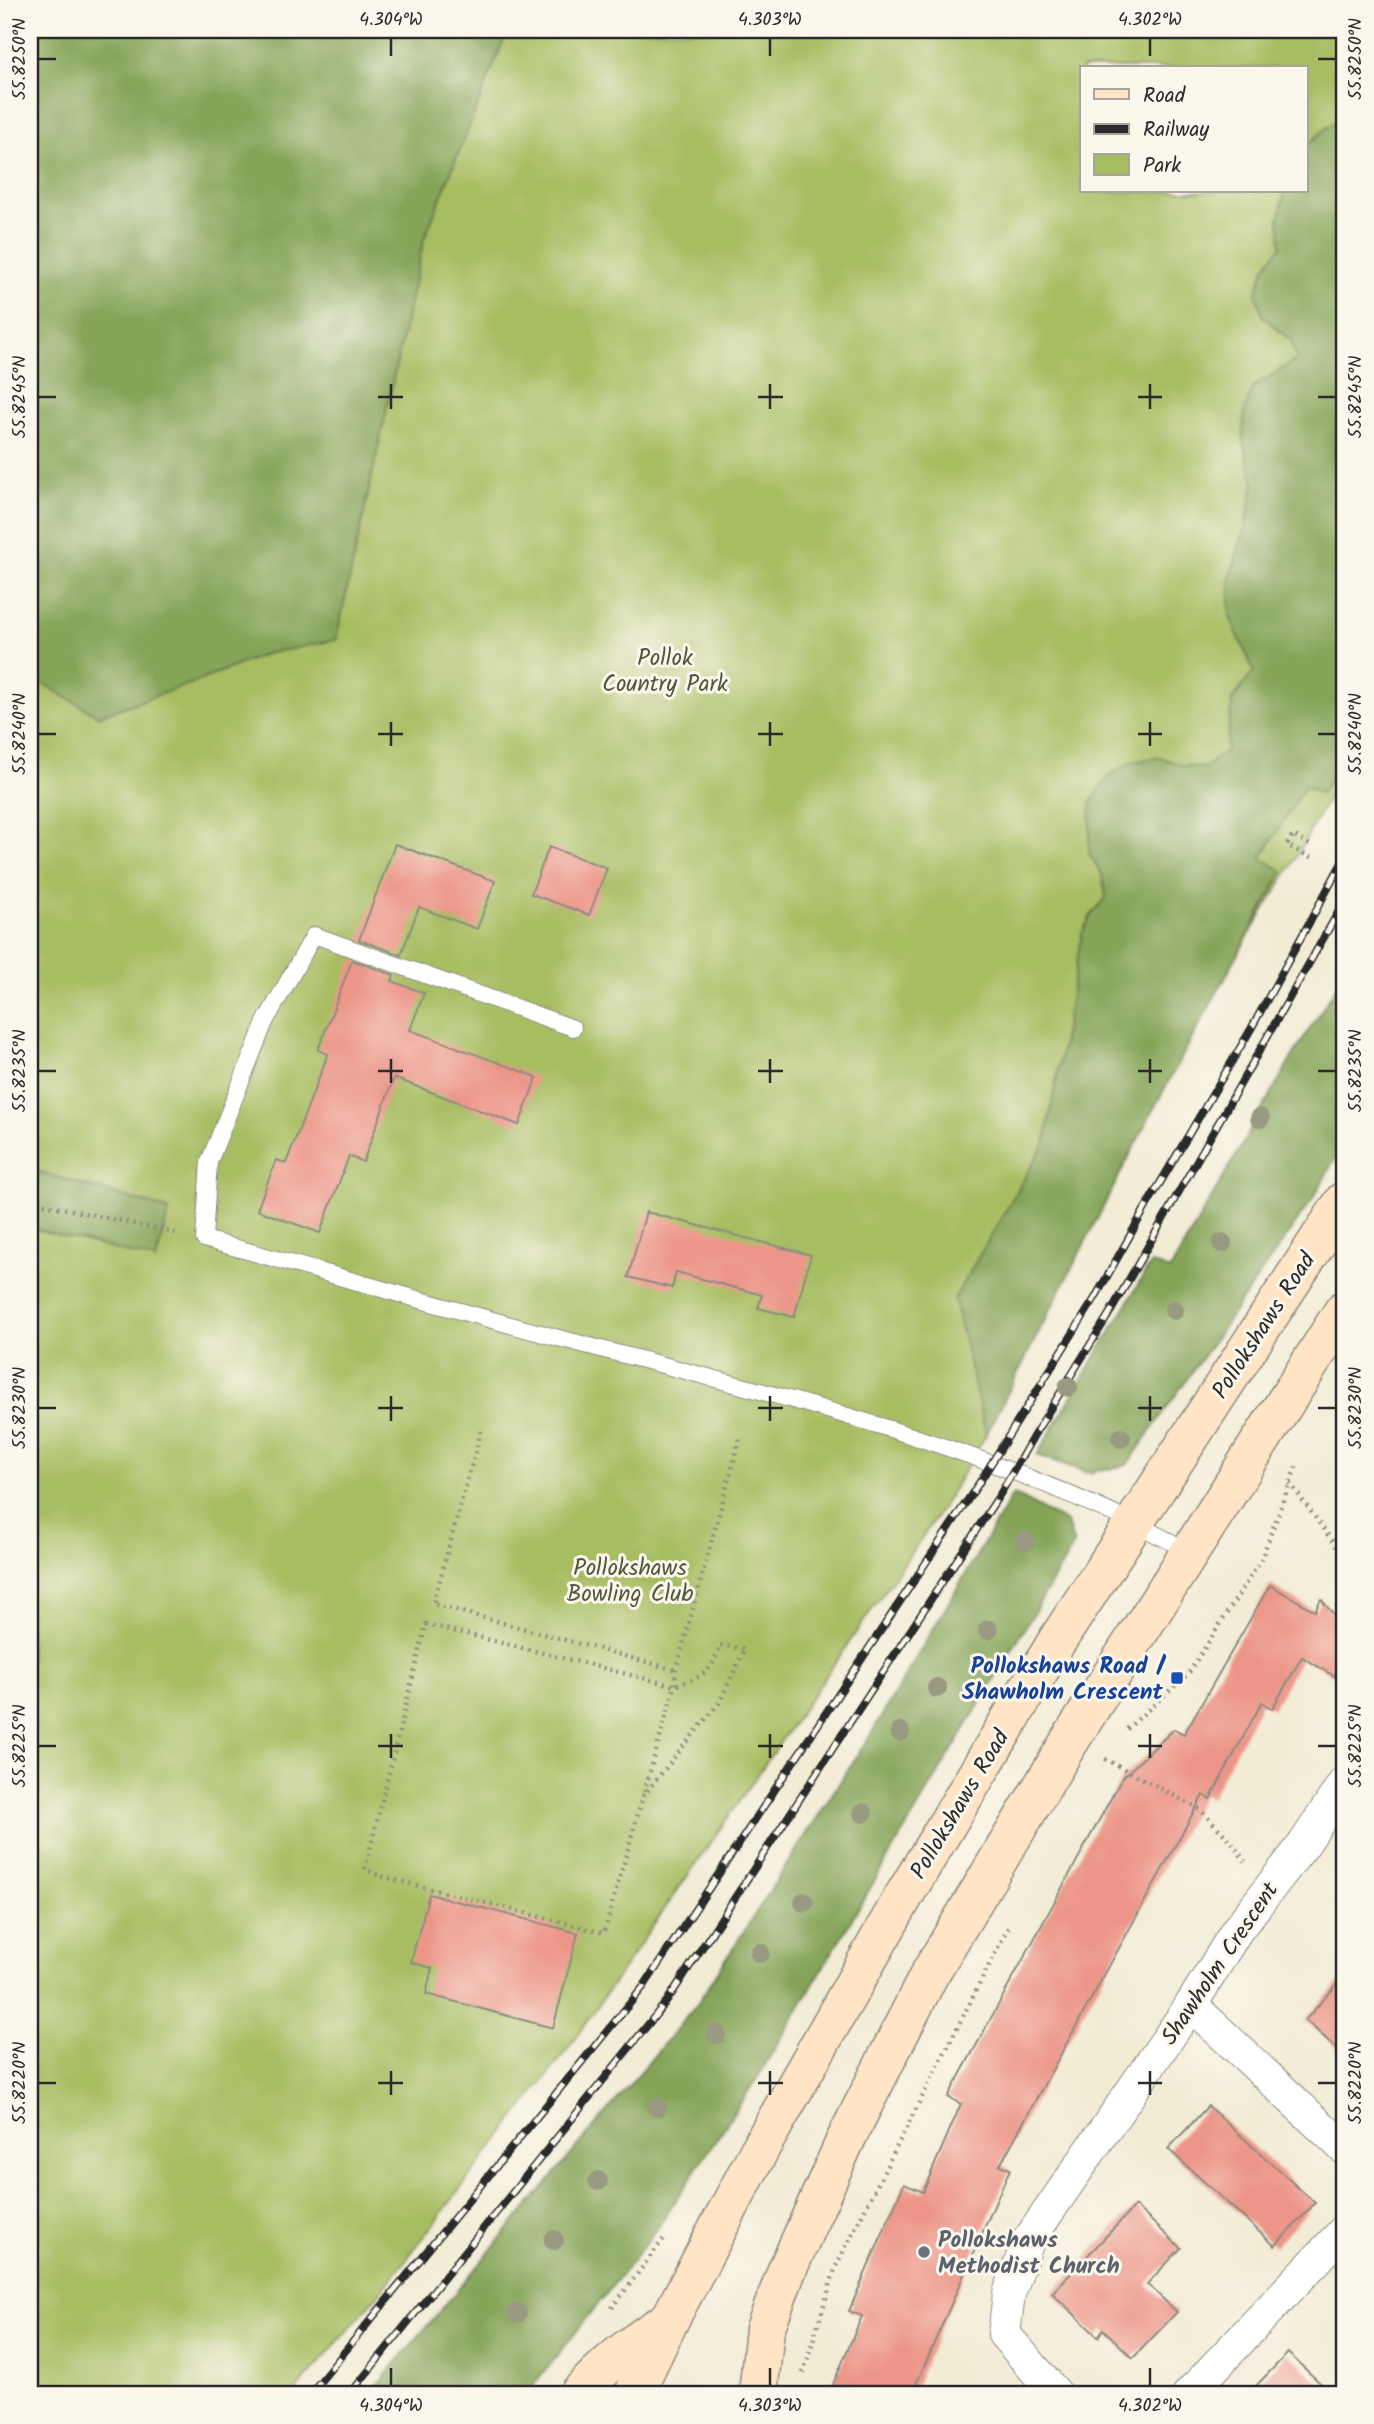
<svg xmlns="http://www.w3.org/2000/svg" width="1374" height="2424" font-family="Kalam,sans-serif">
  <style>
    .green { fill: #a7bd62; stroke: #697446; stroke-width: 2; fill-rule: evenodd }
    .forest { fill: #85a458; stroke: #586842; stroke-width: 2 }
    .building { fill: #ec9588 }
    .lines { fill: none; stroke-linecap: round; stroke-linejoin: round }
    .lane-casing { stroke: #8e8c80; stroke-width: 18 }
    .street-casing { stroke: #8e8c80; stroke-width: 34 }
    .secondary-casing { stroke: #8e8c80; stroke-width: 41 }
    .path { stroke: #8e8c80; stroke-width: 4.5; stroke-dasharray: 2 5; stroke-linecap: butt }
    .lane { stroke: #fff; stroke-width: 16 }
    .street { stroke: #fff; stroke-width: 32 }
    .secondary { stroke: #ffe4c6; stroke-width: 38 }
    .rail-casing { stroke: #2b2b2b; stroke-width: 8 }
    .rail { stroke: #fbf7ec; stroke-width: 5; stroke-dasharray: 16; stroke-linecap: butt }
    .tree { fill: #999a81 }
    .ticks { fill: none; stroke: #2b2b2b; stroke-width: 2.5 }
    .transit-dot { fill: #1a4fb4; stroke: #fbf7ec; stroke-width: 2.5 }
    .worship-dot { fill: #6b7280; stroke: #fbf7ec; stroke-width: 2.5 }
    .labels { text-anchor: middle; stroke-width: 6; stroke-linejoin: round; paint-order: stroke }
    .park-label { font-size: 23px; fill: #50573c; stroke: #fbf7ec }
    .street-label { font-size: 23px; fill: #2b2b2b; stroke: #fbf7ec }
    .transit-label { font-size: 23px; font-weight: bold; fill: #164399; stroke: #fbf7ec; text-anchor: end }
    .worship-label { font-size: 23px; font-weight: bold; fill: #5b616d; stroke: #fbf7ec; text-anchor: start }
    .neatline { fill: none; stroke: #2b2b2b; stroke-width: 2.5 }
    .ticks-label { font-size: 18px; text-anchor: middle; fill: #2b2b2b }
  </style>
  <rect width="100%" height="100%" fill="#fbf7ec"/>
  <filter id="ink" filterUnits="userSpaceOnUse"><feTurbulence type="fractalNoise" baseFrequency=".0143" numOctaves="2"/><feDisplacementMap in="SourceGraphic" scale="14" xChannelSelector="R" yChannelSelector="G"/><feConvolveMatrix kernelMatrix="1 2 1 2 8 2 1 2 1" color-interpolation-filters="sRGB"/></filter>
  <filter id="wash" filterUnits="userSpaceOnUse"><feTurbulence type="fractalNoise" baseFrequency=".00686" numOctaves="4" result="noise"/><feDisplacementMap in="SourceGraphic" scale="28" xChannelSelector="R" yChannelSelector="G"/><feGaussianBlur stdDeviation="1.57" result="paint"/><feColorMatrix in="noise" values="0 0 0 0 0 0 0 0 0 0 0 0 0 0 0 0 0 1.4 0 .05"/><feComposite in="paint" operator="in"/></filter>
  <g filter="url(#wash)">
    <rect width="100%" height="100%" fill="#f2ecd5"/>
    <!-- green -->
    <path class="green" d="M30,30H1344V769L1290,868L1144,1107L986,1435L938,1514L567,2050L388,2283L293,2394H30ZM1082,68H1306V191H1082Z"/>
    <!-- forest -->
    <g class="forest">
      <path d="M30,30H508L424,239L336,640L265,654L198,681L98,716L30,676Z"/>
      <path d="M1344,116V756L1321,794L1305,786L1261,858L1283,871L1153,1110L986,1435L954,1299L1045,1143L1082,933L1090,917L1106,897L1102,875L1089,853L1091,802L1109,776L1131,762L1160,757L1182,765L1204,768L1226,751L1232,700L1254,671L1230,617V577L1247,521L1254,484L1243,441L1244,412L1253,387L1297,359L1291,341L1263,316L1256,293L1265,267L1281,246L1279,219L1285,191H1306V146L1326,128Z"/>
      <path d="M1344,974V1142L1314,1197L1127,1465L1088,1473L1037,1455L1151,1263L1170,1270L1294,1054Z"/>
      <path d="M30,1169L169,1210L156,1260L30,1228Z"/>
      <path d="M1013,1494L1067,1523L1074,1545L761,2072L655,2232L527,2394H370L695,2007L871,1734Z"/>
    </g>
    <g id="blocks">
      <!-- building -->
      <g class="building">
        <path d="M395,844L495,881L477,929L419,907L401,955L359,940Z"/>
        <path d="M549,847L607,868L589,915L531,894Z"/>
        <path d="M352,960L394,975L392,981L424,993L410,1030L537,1077L519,1125L394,1078L363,1162L349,1156L320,1233L257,1210L276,1160L286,1163L328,1054L318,1050Z"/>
        <path d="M646,1212L811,1255L794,1317L758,1308L762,1295L676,1272L672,1288L628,1277Z"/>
        <path d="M1270,1585L1315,1611L1321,1599L1344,1628V1658L1334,1676L1302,1657L1272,1709L1262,1702L1210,1799L1203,1795L1000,2165L1010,2169L912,2394H829L862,2316L849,2311L904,2184L923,2192L961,2104L948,2097L1122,1778L1174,1729L1184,1734Z"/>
        <path d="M429,1894L578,1933L553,2028L426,1994L432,1968L411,1962Z"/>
        <path d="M1344,1977V2055L1305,2020Z"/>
        <path d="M1208,2106L1315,2203L1275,2246L1168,2149Z"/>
        <path d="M1135,2206L1181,2248L1147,2284L1177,2312L1133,2358L1103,2329L1098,2337L1052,2293Z"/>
        <path d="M1288,2353L1332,2394H1248Z"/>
      </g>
    </g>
  </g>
  <g filter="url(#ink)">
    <use href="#blocks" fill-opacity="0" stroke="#8e8c80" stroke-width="2"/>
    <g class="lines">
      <!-- lane casing -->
      <g class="lane-casing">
        <path id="lane" d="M573,1028L314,935L265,1022L209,1162L204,1239C321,1271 438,1306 555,1337C771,1394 993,1445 1190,1552"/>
      </g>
      <!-- street casing -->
      <g class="street-casing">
        <g id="street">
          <path d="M1191,2005L1344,2148"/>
          <path d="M1056,2394L1004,2334L1009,2294L1028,2241L1191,2005L1237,1930L1304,1844L1344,1783"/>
          <path d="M1189,2394L1344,2231"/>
        </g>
      </g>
      <!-- secondary casing -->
      <g class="secondary-casing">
        <g id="secondary">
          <path d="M579,2394C605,2364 635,2341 669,2320"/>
          <path d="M634,2394L670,2319L762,2145L905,1894L1057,1641L1344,1201"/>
          <path d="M758,2394L765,2329L787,2270L847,2137L929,1975L1069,1742L1344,1310"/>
        </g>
      </g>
      <!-- path -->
      <g class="path">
        <path d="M1311,858L1287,845L1293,835L1312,846"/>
        <path d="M30,1201L176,1233"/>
        <path d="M481,1431L433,1604L676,1670"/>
        <path d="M1290,1483L1344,1557"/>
        <path d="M426,1624L675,1686C702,1676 712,1674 720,1645L745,1649L719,1703L643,1796L604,1933L380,1876L365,1869Z"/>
        <path d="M1127,1729L1188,1674L1261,1560L1297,1464"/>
        <path d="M1105,1759L1198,1808L1229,1839L1245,1861"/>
        <path d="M644,1792L675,1686L676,1670L741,1435"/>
        <path d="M612,2308L665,2237"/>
        <path d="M803,2373L836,2266L1010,1924"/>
      </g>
      <!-- lane -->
      <use href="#lane" class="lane"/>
      <!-- street -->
      <use href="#street" class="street"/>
      <!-- secondary -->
      <use href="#secondary" class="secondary"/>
      <!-- rail casing -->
      <g class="rail-casing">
        <g id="rail">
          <path d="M310,2394L644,1986L979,1483L1095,1298L1146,1207L1251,1029L1344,859"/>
          <path d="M350,2394L667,2001L1002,1491L1034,1435L1111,1311L1344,902"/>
        </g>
      </g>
      <!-- rail -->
      <use href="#rail" class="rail"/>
    </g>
    <!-- trees -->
    <g class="tree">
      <circle cx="1260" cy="1118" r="10"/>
      <circle cx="1222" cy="1243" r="10"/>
      <circle cx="1174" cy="1310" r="10"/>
      <circle cx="1068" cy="1387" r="10"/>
      <circle cx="1121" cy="1438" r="10"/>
      <circle cx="1025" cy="1541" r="10"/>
      <circle cx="988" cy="1630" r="10"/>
      <circle cx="937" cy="1688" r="10"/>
      <circle cx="900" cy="1732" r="10"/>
      <circle cx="863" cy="1813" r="10"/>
      <circle cx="804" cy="1902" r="10"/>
      <circle cx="760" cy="1953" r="10"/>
      <circle cx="716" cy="2034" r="10"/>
      <circle cx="657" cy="2107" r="10"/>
      <circle cx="598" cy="2181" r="10"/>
      <circle cx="554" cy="2240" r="10"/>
      <circle cx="517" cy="2313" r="10"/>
    </g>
  </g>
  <!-- ticks -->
  <path class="ticks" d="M391,38V56M770,38V56M1150,38V56M38,59H56M1318,59H1336M391,384V409M770,384V409M1150,384V409M38,397H56M378,397H403M758,397H783M1138,397H1162M1318,397H1336M391,722V746M770,722V746M1150,722V746M38,734H56M378,734H403M758,734H783M1138,734H1162M1318,734H1336M391,1059V1083M770,1059V1083M1150,1059V1083M38,1071H56M378,1071H403M758,1071H783M1138,1071H1162M1318,1071H1336M391,1396V1421M770,1396V1421M1150,1396V1421M38,1408H56M378,1408H403M758,1408H783M1138,1408H1162M1318,1408H1336M391,1734V1758M770,1734V1758M1150,1734V1758M38,1746H56M378,1746H403M758,1746H783M1138,1746H1162M1318,1746H1336M391,2071V2095M770,2071V2095M1150,2071V2095M38,2083H56M378,2083H403M758,2083H783M1138,2083H1162M1318,2083H1336M391,2368V2386M770,2368V2386M1150,2368V2386"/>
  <!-- markers -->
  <rect class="transit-dot" x="1170" y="1671" width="14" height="14" rx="3.5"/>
  <circle class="worship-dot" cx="924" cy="2252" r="7"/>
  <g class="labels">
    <!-- park labels -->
    <g class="park-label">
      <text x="665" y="665">Pollok<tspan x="665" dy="26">Country Park</tspan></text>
      <text x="630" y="1575">Pollokshaws<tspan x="630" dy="26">Bowling Club</tspan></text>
    </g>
    <!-- street labels -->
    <g class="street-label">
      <text transform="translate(1263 1325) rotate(-57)" y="8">Pollokshaws Road</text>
      <text transform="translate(959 1804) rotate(-59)" y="8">Pollokshaws Road</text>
      <text transform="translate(1219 1963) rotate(-56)" y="8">Shawholm Crescent</text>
    </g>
    <!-- transit labels -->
    <g class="transit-label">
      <text x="1163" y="1673">Pollokshaws Road /<tspan x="1163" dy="26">Shawholm Crescent</tspan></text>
    </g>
    <!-- worship labels -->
    <g class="worship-label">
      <text x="938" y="2247">Pollokshaws<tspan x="938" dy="26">Methodist Church</tspan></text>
    </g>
  </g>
  <!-- margin -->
  <rect width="1374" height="2424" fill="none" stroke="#fbf7ec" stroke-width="77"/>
  <!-- legend -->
  <rect x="1080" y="66" width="228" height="126" fill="#fbf7ec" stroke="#a8a59f" stroke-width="2"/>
  <rect x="1094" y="89" width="35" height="10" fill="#ffe4c6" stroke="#a8a59f" stroke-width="2"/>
  <text x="1143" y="102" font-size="21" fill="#2b2b2b">Road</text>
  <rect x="1094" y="124" width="35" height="10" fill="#2b2b2b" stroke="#a8a59f" stroke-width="2"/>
  <text x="1143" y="136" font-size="21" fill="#2b2b2b">Railway</text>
  <rect x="1094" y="154" width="35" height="21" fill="#a7bd62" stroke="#a8a59f" stroke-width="2"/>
  <text x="1143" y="172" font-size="21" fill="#2b2b2b">Park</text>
  <rect x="38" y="38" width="1298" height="2348" class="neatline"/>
  <g class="ticks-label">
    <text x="391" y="25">4.304°W</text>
    <text x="770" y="25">4.303°W</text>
    <text x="1150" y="25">4.302°W</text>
    <text transform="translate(19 59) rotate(-90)" y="6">55.8250°N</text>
    <text transform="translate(1355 59) rotate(-90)" y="6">55.8250°N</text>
    <text transform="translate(19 397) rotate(-90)" y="6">55.8245°N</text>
    <text transform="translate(1355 397) rotate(-90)" y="6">55.8245°N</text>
    <text transform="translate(19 734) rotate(-90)" y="6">55.8240°N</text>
    <text transform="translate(1355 734) rotate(-90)" y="6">55.8240°N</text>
    <text transform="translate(19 1071) rotate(-90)" y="6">55.8235°N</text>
    <text transform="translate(1355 1071) rotate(-90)" y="6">55.8235°N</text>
    <text transform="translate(19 1408) rotate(-90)" y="6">55.8230°N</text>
    <text transform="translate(1355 1408) rotate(-90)" y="6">55.8230°N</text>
    <text transform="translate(19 1746) rotate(-90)" y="6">55.8225°N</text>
    <text transform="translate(1355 1746) rotate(-90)" y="6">55.8225°N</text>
    <text transform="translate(19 2083) rotate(-90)" y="6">55.8220°N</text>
    <text transform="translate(1355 2083) rotate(-90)" y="6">55.8220°N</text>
    <text x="391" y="2411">4.304°W</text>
    <text x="770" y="2411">4.303°W</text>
    <text x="1150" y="2411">4.302°W</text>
  </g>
</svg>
